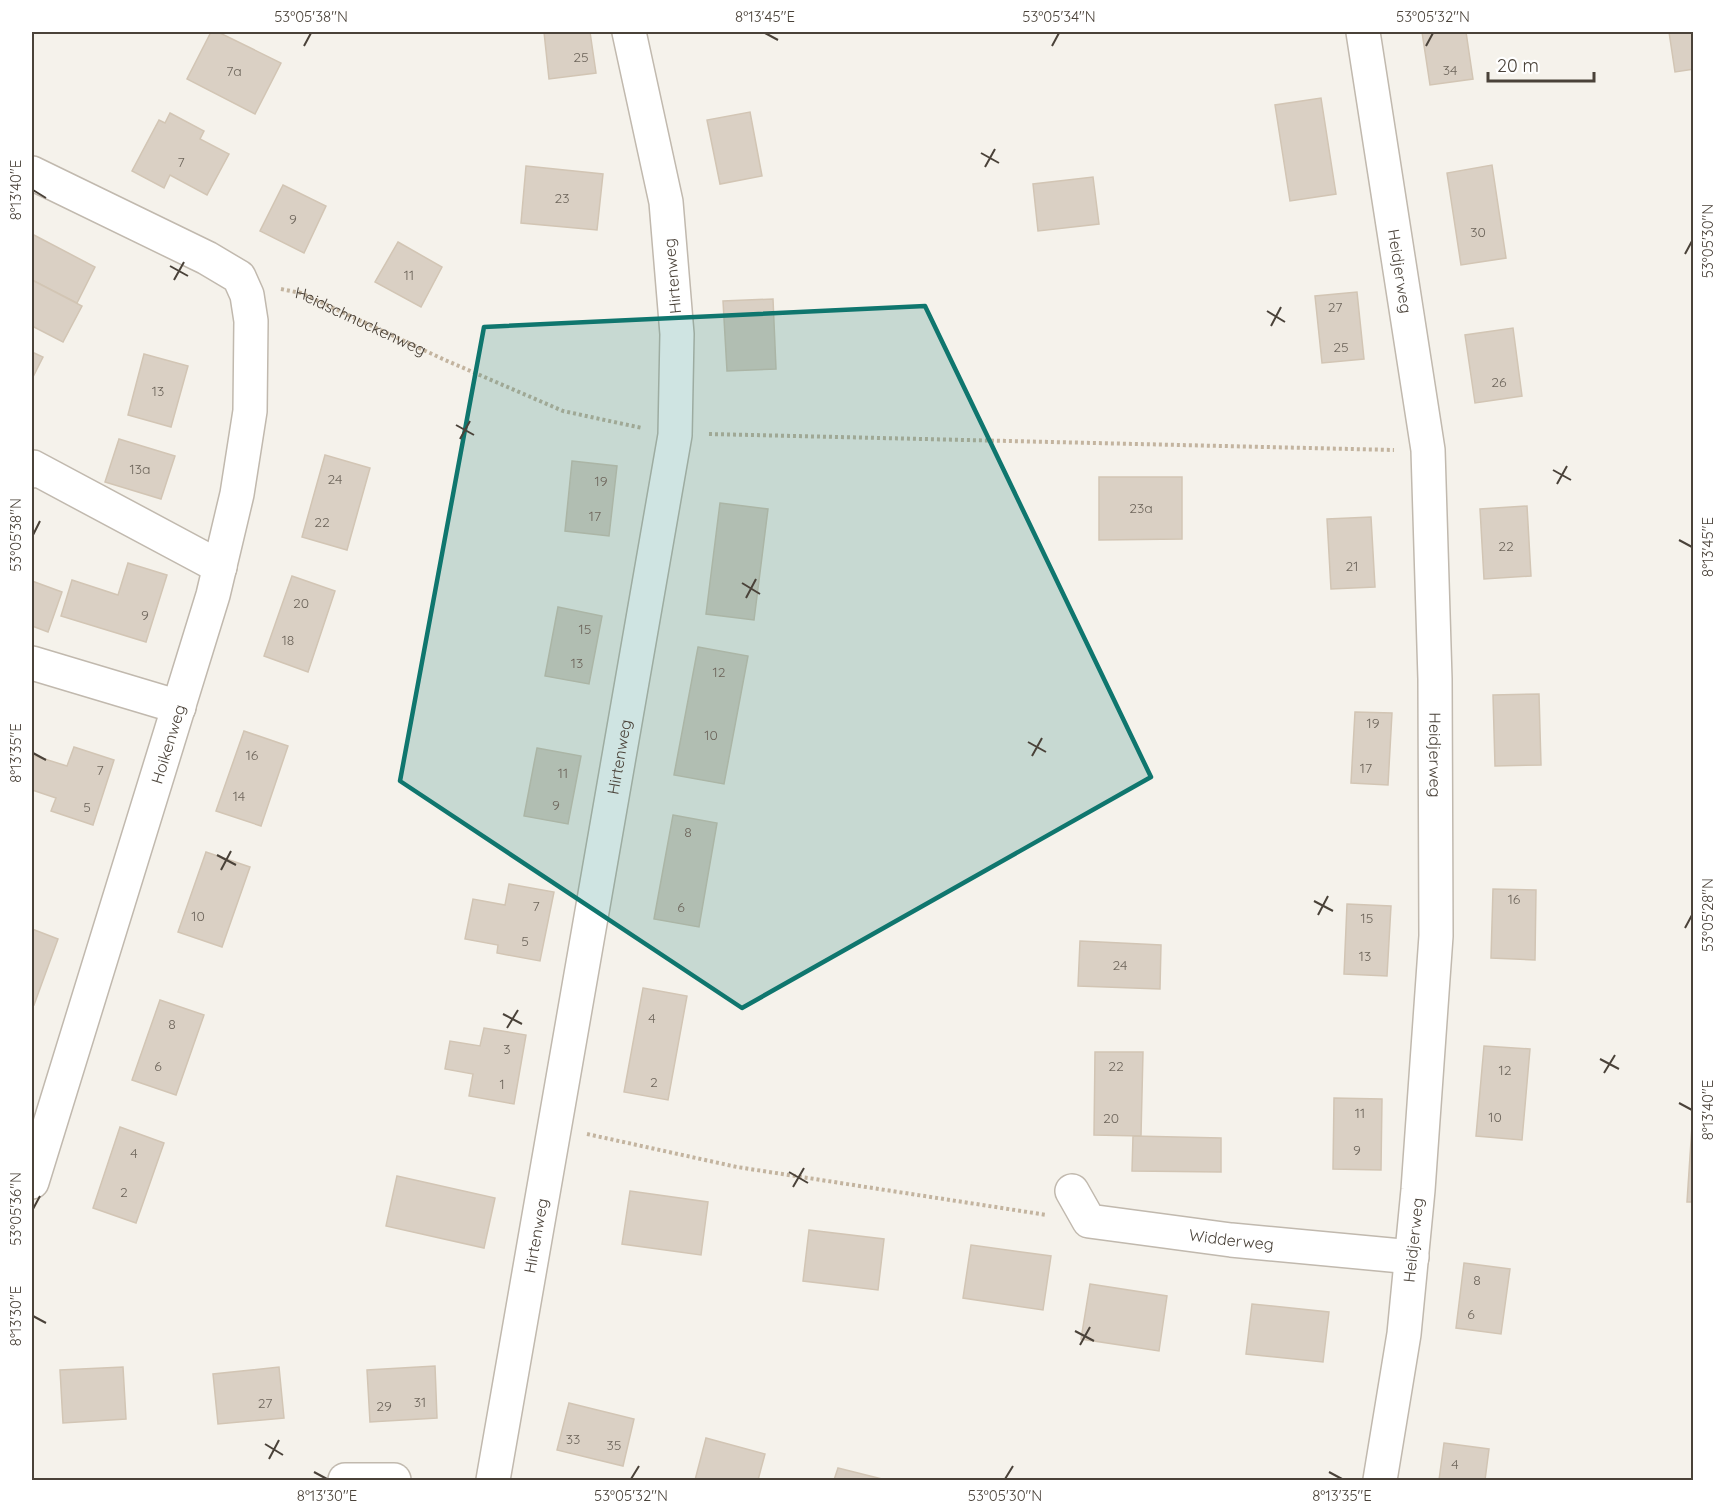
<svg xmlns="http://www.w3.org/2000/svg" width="1725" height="1512" font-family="Quicksand,sans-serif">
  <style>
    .building { fill: #dad0c4; stroke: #d2c5b4; stroke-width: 1.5 }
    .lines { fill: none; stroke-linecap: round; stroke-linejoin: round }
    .minor-casing { stroke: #c1b9ae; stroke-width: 36 }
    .path { stroke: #c3b49f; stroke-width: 4; stroke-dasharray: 3 3; stroke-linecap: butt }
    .minor { stroke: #fff; stroke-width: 33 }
    .marked { fill: #0f766e; fill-opacity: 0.2; stroke: #0f766e; stroke-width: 4.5; stroke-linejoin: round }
    .ticks { fill: none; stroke: #4a4239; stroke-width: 2 }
    .labels { text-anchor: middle; stroke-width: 4.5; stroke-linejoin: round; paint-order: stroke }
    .number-label { font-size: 14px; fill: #6e665c }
    .street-label { font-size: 16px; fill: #4a4239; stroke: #fff }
    .neatline { fill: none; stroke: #4a4239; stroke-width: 2 }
    .ticks-label { font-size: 15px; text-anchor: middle; fill: #4a4239 }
  </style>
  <rect width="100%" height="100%" fill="#f5f2eb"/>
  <!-- building -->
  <g class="building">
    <path d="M211,32H218L281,63L255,114L187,79Z"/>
    <path d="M544,32H590L596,73L549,79Z"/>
    <path d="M1422,32H1466L1473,79L1430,85Z"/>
    <path d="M1669,32H1694V69L1675,72Z"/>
    <path d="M1321,98L1336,194L1290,201L1275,105Z"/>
    <path d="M750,112L762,176L720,184L707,120Z"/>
    <path d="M170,113L204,131L200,139L229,154L207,195L170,175L164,188L132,171L159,120L165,123Z"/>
    <path d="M1492,165L1506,258L1461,265L1447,173Z"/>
    <path d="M526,166L603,174L597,230L521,223Z"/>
    <path d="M1093,177L1099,224L1038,231L1033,184Z"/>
    <path d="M283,185L326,206L304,253L260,231Z"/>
    <path d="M32,234L95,267L77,303L32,280Z"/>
    <path d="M398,242L442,267L421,307L375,282Z"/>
    <path d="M32,280L82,306L63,342L32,326Z"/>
    <path d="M1357,292L1364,359L1322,363L1315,296Z"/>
    <path d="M773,299L776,369L727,371L723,301Z"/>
    <path d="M1513,328L1522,396L1475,403L1465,335Z"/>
    <path d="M32,352L43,357L32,379Z"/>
    <path d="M144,354L188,366L171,427L128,415Z"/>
    <path d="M119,439L175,456L161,499L105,482Z"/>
    <path d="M325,455L370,468L347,550L302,537Z"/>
    <path d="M572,461L617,466L609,536L565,531Z"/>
    <path d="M1099,477H1182V539L1099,540Z"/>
    <path d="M720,503L768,509L754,620L706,614Z"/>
    <path d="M1527,506L1531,576L1484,579L1480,509Z"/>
    <path d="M1371,517L1375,587L1331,589L1327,519Z"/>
    <path d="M128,563L167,575L146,642L61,616L72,580L118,595Z"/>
    <path d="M292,576L335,591L308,672L264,656Z"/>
    <path d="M32,581L62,592L48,632L32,626Z"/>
    <path d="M558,607L602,616L589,684L545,676Z"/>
    <path d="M698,647L748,656L724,784L674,775Z"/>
    <path d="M1539,694L1541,765L1495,766L1493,695Z"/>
    <path d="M1355,712L1392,713L1388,785L1351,783Z"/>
    <path d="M244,731L288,746L261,826L216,811Z"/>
    <path d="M74,747L114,760L93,825L51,811L56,798L32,790V755L67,766Z"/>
    <path d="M537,748L581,756L568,824L524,816Z"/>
    <path d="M673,815L717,823L699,927L654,919Z"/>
    <path d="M206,852L250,867L222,947L178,932Z"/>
    <path d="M509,884L554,892L540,961L497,953L498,945L465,939L473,899L505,905Z"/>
    <path d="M1493,889L1536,890L1535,960L1491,958Z"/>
    <path d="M1347,904L1391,906L1387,976L1344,974Z"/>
    <path d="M32,929L58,939L34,1005L32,1004Z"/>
    <path d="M1080,941L1161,945L1160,989L1078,986Z"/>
    <path d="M643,988L687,996L668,1100L624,1092Z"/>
    <path d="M160,1000L204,1015L176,1095L132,1080Z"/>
    <path d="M484,1028L526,1035L514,1104L469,1096L473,1074L445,1069L450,1041L480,1046Z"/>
    <path d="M1484,1046L1530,1049L1522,1140L1476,1136Z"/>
    <path d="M1095,1052H1143L1141,1136L1094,1135Z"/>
    <path d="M1334,1098L1382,1099L1381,1170L1333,1169Z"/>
    <path d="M1692,1126H1694V1202H1687Z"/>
    <path d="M120,1127L164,1143L136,1223L93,1208Z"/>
    <path d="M1133,1136L1221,1138V1172L1132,1171Z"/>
    <path d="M397,1176L495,1198L484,1248L386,1226Z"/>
    <path d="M630,1191L708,1202L701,1255L622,1244Z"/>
    <path d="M809,1230L884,1239L878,1290L803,1281Z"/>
    <path d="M971,1245L1051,1256L1043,1310L963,1298Z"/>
    <path d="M1464,1263L1510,1269L1501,1334L1456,1328Z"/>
    <path d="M1090,1284L1167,1296L1159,1351L1081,1339Z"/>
    <path d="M1252,1304L1329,1312L1323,1362L1246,1354Z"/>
    <path d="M435,1366L437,1418L370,1422L367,1370Z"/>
    <path d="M123,1367L126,1419L63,1423L60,1370Z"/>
    <path d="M279,1367L284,1418L218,1424L213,1374Z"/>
    <path d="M569,1403L634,1419L623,1466L557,1450Z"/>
    <path d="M706,1438L765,1454L758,1480H695Z"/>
    <path d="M1444,1443L1489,1449L1485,1480H1439Z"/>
    <path d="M838,1468L886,1480H834Z"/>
  </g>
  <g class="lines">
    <!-- minor casing -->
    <g class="minor-casing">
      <g id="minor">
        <path id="s2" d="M1363,32L1428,450L1435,679L1436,936L1418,1190L1404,1334L1380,1480"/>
        <path d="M32,173L207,258L239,277L247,295L251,321L250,411L237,494L213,595L32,1182"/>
        <path d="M32,471L33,467L220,567"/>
        <path d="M32,663L179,707"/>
        <path id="s3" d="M1072,1191L1089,1221L1231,1240L1412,1257"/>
        <path d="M345,1480H394"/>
        <path id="s4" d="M493,1480L675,435L677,334L666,202L629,32"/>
      </g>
    </g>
    <!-- path -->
    <g class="path">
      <path id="s1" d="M281,289L301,293L445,360L563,411L642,428"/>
      <path d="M709,434L1394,450"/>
      <path d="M587,1134L737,1167L1047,1215"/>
    </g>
    <!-- minor -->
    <use href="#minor" class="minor"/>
  </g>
  <!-- marked area -->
  <path class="marked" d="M925,306L1151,777L742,1008L400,781L484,327Z"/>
  <!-- ticks -->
  <path class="ticks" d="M765,33L778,40M304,46L311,33M1052,46L1059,33M1426,46L1433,33M981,153L999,163M985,167L995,149M33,190L46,198M1685,254L1692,241M170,266L188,276M174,280L184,262M1267,311L1285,322M1271,326L1281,307M456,425L474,435M460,439L470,421M1553,470L1571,480M1557,484L1567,466M33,535L40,521M1679,540L1692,547M742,583L760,594M746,598L756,579M1028,742L1046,752M33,753L46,760M1032,756L1042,738M217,855L236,865M221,870L231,851M1314,901L1333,911M1318,915L1328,896M1685,928L1692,915M503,1014L522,1024M507,1028L518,1010M1600,1059L1619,1069M1604,1073L1615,1055M1679,1103L1692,1110M789,1172L808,1183M793,1187L804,1168M33,1209L40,1196M33,1316L46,1323M1075,1331L1094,1341M1080,1345L1090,1327M265,1444L283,1455M269,1459L279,1440M314,1472L327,1479M1329,1472L1342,1479M631,1479L639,1466M1005,1479L1013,1466"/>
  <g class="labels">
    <!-- number labels -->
    <g class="number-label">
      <text x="581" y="62">25</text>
      <text x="1450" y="75">34</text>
      <text x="234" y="76">7a</text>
      <text x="181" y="167">7</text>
      <text x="562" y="203">23</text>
      <text x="293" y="224">9</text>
      <text x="1478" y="237">30</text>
      <text x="409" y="280">11</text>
      <text x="1335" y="312">27</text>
      <text x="1341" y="352">25</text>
      <text x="1499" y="387">26</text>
      <text x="158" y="396">13</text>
      <text x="140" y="474">13a</text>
      <text x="335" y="484">24</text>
      <text x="601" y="486">19</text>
      <text x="1141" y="513">23a</text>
      <text x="595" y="521">17</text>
      <text x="322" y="527">22</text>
      <text x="1506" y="551">22</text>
      <text x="1352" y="571">21</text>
      <text x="301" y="608">20</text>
      <text x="145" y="620">9</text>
      <text x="585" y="634">15</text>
      <text x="288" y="645">18</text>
      <text x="577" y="668">13</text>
      <text x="719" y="677">12</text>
      <text x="1373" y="728">19</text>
      <text x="711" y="740">10</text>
      <text x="252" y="760">16</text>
      <text x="1366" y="773">17</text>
      <text x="100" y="775">7</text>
      <text x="563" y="778">11</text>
      <text x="239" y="801">14</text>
      <text x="556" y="810">9</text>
      <text x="87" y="812">5</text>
      <text x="688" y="837">8</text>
      <text x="1514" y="904">16</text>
      <text x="536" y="911">7</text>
      <text x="681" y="912">6</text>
      <text x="198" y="921">10</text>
      <text x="1367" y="923">15</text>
      <text x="525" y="946">5</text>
      <text x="1365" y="961">13</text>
      <text x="1120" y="970">24</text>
      <text x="652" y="1023">4</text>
      <text x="172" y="1029">8</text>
      <text x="507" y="1054">3</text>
      <text x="158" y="1071">6</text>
      <text x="1116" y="1071">22</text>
      <text x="1505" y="1075">12</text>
      <text x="654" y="1087">2</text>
      <text x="502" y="1089">1</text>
      <text x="1360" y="1118">11</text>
      <text x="1495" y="1122">10</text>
      <text x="1111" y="1123">20</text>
      <text x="1357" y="1155">9</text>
      <text x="134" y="1158">4</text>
      <text x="124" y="1197">2</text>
      <text x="1477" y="1285">8</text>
      <text x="1471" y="1319">6</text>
      <text x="420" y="1407">31</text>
      <text x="265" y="1408">27</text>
      <text x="384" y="1411">29</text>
      <text x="573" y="1444">33</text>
      <text x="614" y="1450">35</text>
      <text x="1455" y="1469">4</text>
    </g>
    <!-- street labels -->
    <g class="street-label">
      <text dy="6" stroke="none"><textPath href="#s2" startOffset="242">Heidjerweg</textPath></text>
      <text transform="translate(672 276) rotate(-95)" y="6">Hirtenweg</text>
      <text dy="6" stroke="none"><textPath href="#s1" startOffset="86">Heidschnuckenweg</textPath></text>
      <text transform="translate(168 744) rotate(-73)" y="6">Hoikenweg</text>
      <text dy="6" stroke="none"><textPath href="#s2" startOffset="728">Heidjerweg</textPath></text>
      <text dy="6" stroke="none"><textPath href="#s4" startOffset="734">Hirtenweg</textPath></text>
      <text dy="6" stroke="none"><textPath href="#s4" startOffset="248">Hirtenweg</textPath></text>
      <text dy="6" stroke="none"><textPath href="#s3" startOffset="178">Widderweg</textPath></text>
      <text transform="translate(1413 1240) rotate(-84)" y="6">Heidjerweg</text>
    </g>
  </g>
  <!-- border -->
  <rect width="1725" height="1512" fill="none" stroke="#ffffff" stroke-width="66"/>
  <!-- scale -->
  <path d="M1488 72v9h106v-9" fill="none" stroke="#4a4239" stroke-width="3"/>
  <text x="1497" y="72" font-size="18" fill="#4a4239" stroke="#ffffff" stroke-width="4.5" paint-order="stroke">20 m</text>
  <rect x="33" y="33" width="1659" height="1446" class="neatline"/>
  <g class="ticks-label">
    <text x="311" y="22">53°05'38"N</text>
    <text x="765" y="22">8°13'45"E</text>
    <text x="1059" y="22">53°05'34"N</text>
    <text x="1433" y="22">53°05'32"N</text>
    <text transform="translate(16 190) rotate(-90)" y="5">8°13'40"E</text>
    <text transform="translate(1708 241) rotate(-90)" y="5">53°05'30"N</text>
    <text transform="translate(16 535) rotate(-90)" y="5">53°05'38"N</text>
    <text transform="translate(1708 547) rotate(-90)" y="5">8°13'45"E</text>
    <text transform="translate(16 753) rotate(-90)" y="5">8°13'35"E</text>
    <text transform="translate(1708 915) rotate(-90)" y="5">53°05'28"N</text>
    <text transform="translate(1708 1110) rotate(-90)" y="5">8°13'40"E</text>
    <text transform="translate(16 1209) rotate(-90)" y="5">53°05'36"N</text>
    <text transform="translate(16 1316) rotate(-90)" y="5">8°13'30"E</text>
    <text x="327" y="1501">8°13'30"E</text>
    <text x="631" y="1501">53°05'32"N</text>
    <text x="1005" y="1501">53°05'30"N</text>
    <text x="1342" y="1501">8°13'35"E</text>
  </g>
</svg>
